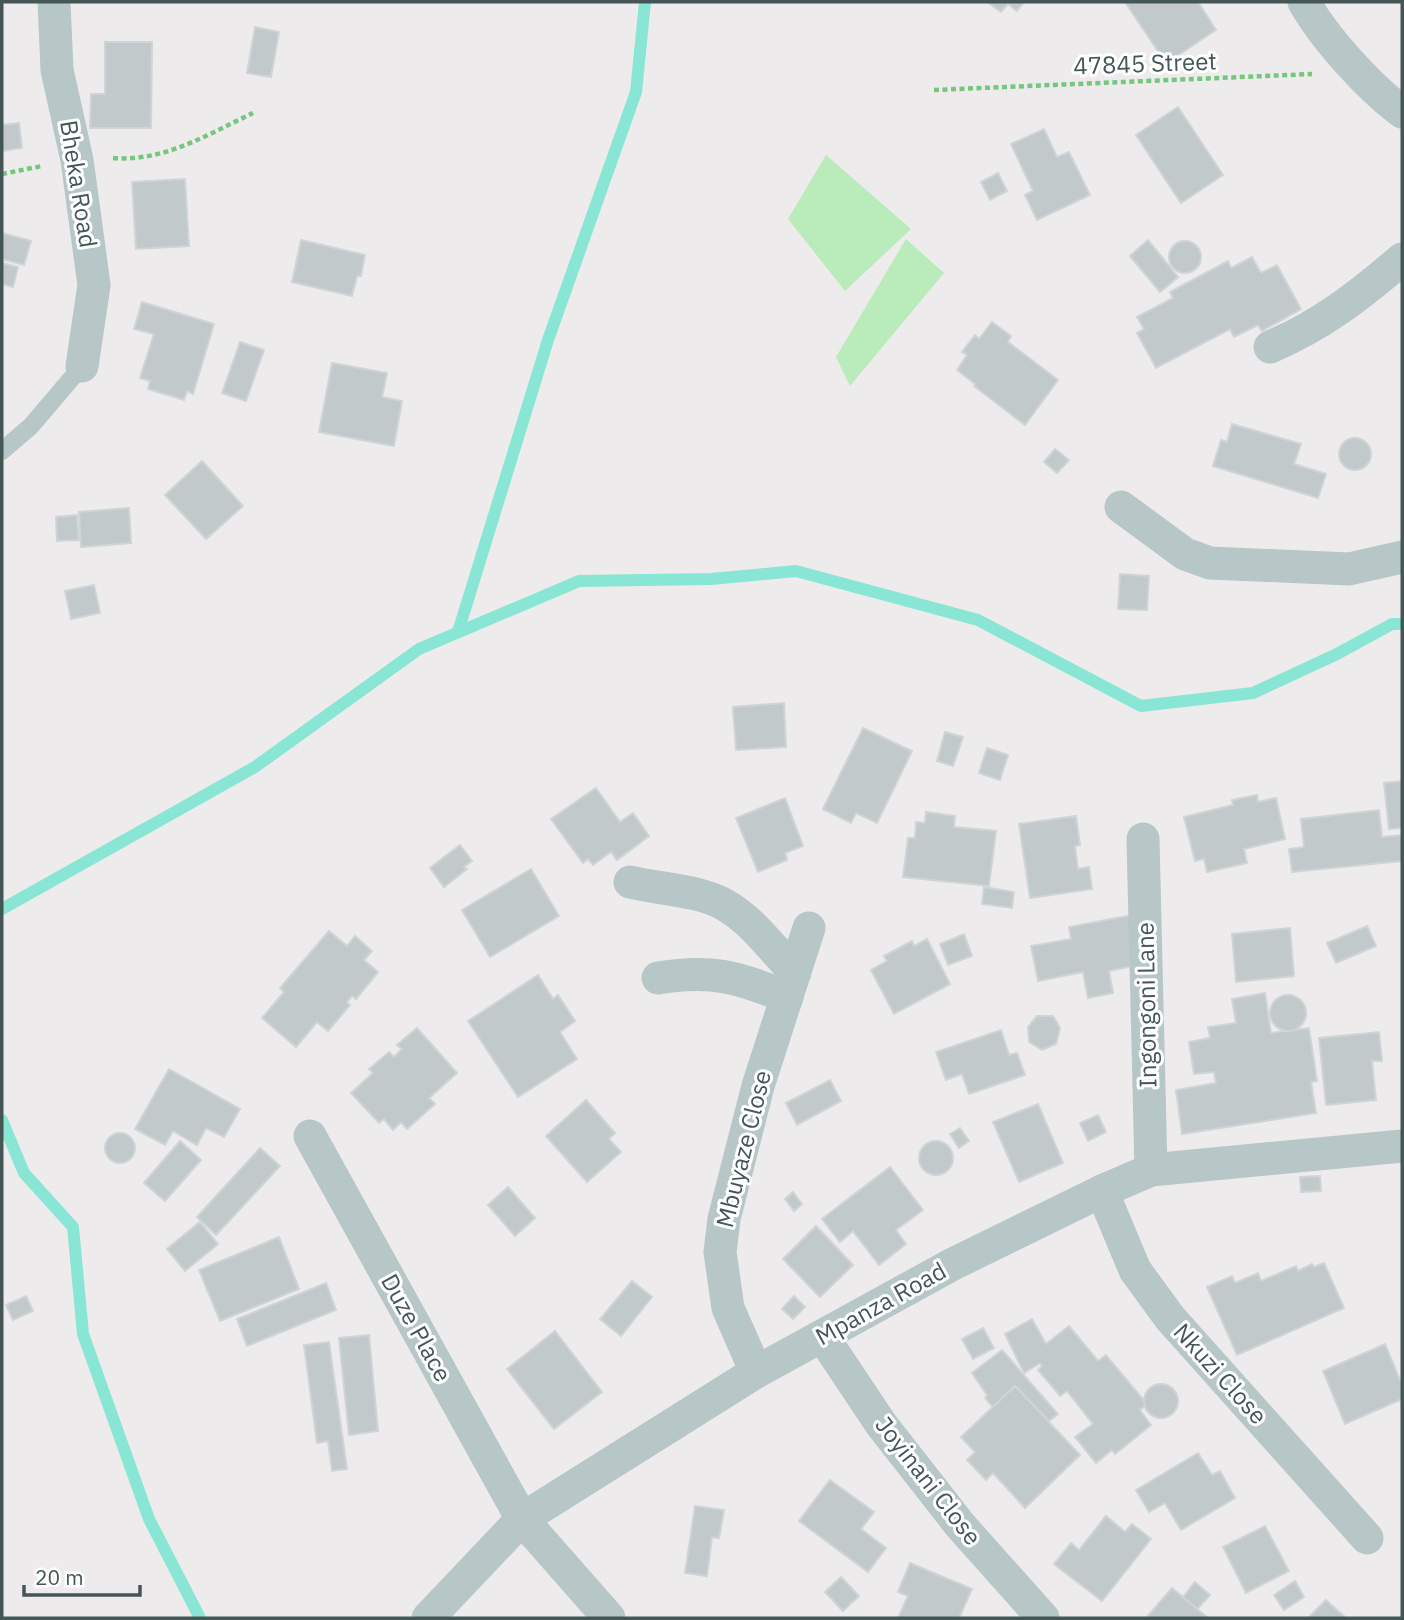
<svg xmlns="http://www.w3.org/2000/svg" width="1404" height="1620" font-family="'IBM Plex Sans',sans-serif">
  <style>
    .green { fill: #baebba }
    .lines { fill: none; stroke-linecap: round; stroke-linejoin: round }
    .stream { stroke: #89e6d5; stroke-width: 12 }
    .building { fill: #c2c9cb; stroke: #cfd4d7; stroke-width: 2 }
    .path { stroke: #75c77e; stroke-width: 4.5; stroke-dasharray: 5 3.5; stroke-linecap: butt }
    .service { stroke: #b7c6c7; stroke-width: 18 }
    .minor { stroke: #b7c6c7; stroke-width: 33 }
    .labels { text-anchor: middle; stroke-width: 6; stroke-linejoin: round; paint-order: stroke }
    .street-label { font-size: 24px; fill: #455657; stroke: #fff }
  </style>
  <rect width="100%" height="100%" fill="#eeebec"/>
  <!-- green -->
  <g class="green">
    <path d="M826,155L911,229L845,291L788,219Z"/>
    <path d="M906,239L944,273L850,386L836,357Z"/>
  </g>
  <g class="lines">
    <!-- stream -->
    <g class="stream">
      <path d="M458,632L548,340L636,92L645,2"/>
      <path d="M2,909L255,767L419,649L579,581L711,579L796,571L978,620L1141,706L1253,693L1337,654L1392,624H1402"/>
      <path d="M2,1120L24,1173L73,1227L83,1334L149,1519L200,1618"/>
    </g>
  </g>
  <!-- building -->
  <g class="building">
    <path d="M987,2H1024L1017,11L1008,4L1001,12Z"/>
    <path d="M1125,2H1198L1216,30L1166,63Z"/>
    <path d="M255,27L279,32L271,77L247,73Z"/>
    <path d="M105,42H152L151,128H90L91,94H105Z"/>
    <path d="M1178,107L1223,175L1181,203L1136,135Z"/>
    <path d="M19,123L22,148L2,151V125Z"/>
    <path d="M1044,129L1057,157L1069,152L1090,195L1037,220L1025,195L1033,191L1011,144Z"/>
    <path d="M998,173L1007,191L990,200L981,182Z"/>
    <path d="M185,179L189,246L136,249L132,182Z"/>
    <path d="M2,233L31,241L24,265L2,259Z"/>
    <path d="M301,240L365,255L361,276H357L352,296L292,282Z"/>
    <path d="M1148,240L1178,277L1160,292L1130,256Z"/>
    <circle cx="1185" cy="257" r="16"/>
    <path d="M1252,257L1261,273L1277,265L1301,309L1262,331L1258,325L1234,337L1230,329L1156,368L1137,333L1144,329L1137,317L1173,298L1170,292L1228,261L1231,268Z"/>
    <path d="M2,263L18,267L13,287L2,284Z"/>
    <path d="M142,302L214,324L193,394L187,391L184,400L148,389L150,381L140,378L154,334L134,329Z"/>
    <path d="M992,322L1011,336L1008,342L1058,380L1025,425L974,386L975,384L957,370L967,355L962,352L975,335L979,339Z"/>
    <path d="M240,342L264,350L246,401L222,393Z"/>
    <path d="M332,363L387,373L382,397L402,401L394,446L319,432Z"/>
    <path d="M1232,424L1301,444L1294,464L1326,474L1318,498L1213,466L1221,440L1227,442Z"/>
    <circle cx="1355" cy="454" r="16"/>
    <path d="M1055,449L1069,460L1057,473L1044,462Z"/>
    <path d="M202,461L243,506L206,539L165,495Z"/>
    <path d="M129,508L131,543L81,547L79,512Z"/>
    <path d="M77,515L79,540L57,541L56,517Z"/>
    <path d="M1120,574L1149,576L1147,610L1118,609Z"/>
    <path d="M94,585L100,613L71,619L65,591Z"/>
    <path d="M784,703L786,747L736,750L733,707Z"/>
    <path d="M863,728L912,751L877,823L856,813L851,823L823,809Z"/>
    <path d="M945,732L963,737L953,766L937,761Z"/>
    <path d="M987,748L1008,755L1000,780L979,773Z"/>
    <path d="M1402,781V828L1389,829L1384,783Z"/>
    <path d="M596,788L620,822L633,813L649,836L617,860L611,852L593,865L588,859L583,863L551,819Z"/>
    <path d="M1257,795L1258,802L1276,798L1285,839L1244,849L1247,863L1207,872L1204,859L1195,861L1184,817L1233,805L1232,800Z"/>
    <path d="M785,798L803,846L785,853L787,860L758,872L736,818Z"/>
    <path d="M1379,810L1382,837L1402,835V861L1292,872L1289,849L1304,847L1301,819Z"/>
    <path d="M926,812L955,816L954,827L996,831L989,886L903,877L908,838H915L916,822L925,823Z"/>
    <path d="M1076,816L1080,845L1075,846L1078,869L1089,867L1092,889L1030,898L1019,824Z"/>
    <path d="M460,845L472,861L464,867L467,869L444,887L430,868Z"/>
    <path d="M531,869L559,916L490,957L462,910Z"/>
    <path d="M984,887L1014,892L1012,908L982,904Z"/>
    <path d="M1133,915L1142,964L1109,971L1113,993L1088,998L1083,972L1038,981L1031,946L1071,939L1069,927Z"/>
    <path d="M1367,926L1376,946L1336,963L1327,943Z"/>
    <path d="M1290,928L1294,976L1236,982L1232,934Z"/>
    <path d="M329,931L347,946L355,936L372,951L364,960L378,972L356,999L352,996L347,1002L350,1005L328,1031L317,1022L296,1047L262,1018L284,992L280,988Z"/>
    <path d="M964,934L972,956L948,965L940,944Z"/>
    <path d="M927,939L950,984L894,1014L871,970L887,961L884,956L912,941L914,946Z"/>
    <path d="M538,975L553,999L558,995L575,1021L560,1032L577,1059L518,1097L468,1021Z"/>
    <path d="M1265,993L1271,1033L1309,1028L1317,1081L1311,1082L1316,1113L1182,1134L1176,1090L1216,1083L1214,1072L1194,1074L1189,1042L1210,1038L1208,1027L1236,1023L1232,999Z"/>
    <circle cx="1288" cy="1013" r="18"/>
    <path d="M1037,1016H1053L1060,1028L1056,1044L1042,1050L1029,1042L1028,1027Z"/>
    <path d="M417,1028L457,1073L429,1098L435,1104L407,1129L401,1122L393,1130L384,1119L379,1123L351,1093L373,1073L369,1069L389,1052L394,1057L402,1049L397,1045Z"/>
    <path d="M1001,1030L1009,1055L1017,1053L1025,1075L969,1094L962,1074L946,1080L936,1052Z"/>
    <path d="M1379,1032L1382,1061H1372L1376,1100L1326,1105L1319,1038Z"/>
    <path d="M169,1069L240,1109L224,1137L206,1128L197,1145L173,1131L165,1145L135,1129Z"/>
    <path d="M830,1080L841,1101L797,1125L786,1103Z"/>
    <path d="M586,1100L615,1133L609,1139L621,1152L587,1182L546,1136Z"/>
    <path d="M1038,1104L1063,1163L1019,1182L993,1122Z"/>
    <path d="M1098,1115L1106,1132L1088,1141L1080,1123Z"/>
    <path d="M960,1128L969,1141L959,1148L950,1134Z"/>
    <circle cx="120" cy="1148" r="15"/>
    <path d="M180,1141L201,1160L165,1201L144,1183Z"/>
    <circle cx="936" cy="1158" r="17"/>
    <path d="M260,1148L280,1166L216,1235L197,1217Z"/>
    <path d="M890,1167L923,1210L896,1230L906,1244L879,1265L853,1231L840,1242L822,1219Z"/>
    <path d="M1320,1176L1321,1191L1301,1192L1300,1177Z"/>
    <path d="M508,1187L535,1218L515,1236L488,1205Z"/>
    <path d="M793,1192L802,1204L794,1211L785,1199Z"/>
    <path d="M200,1222L218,1244L185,1271L167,1249Z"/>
    <path d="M816,1226L853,1265L820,1297L783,1259Z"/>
    <path d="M279,1237L299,1289L220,1321L199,1270Z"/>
    <path d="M1324,1263L1344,1308L1237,1355L1207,1287L1232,1276L1235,1283L1258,1273L1261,1281L1296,1266L1298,1271L1312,1264L1314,1267Z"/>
    <path d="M632,1281L652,1297L621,1336L600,1319Z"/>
    <path d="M326,1283L336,1310L247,1346L237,1319Z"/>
    <path d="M26,1296L33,1311L13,1320L6,1305Z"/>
    <path d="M794,1296L805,1307L793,1319L782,1309Z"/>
    <path d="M1032,1319L1046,1344L1069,1326L1098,1361L1106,1355L1147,1404L1140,1410L1151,1425L1115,1454L1112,1450L1096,1463L1075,1437L1093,1424L1067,1391L1060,1396L1038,1370L1042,1366L1040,1363L1024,1373L1005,1334Z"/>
    <path d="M983,1328L994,1348L973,1359L962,1339Z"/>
    <path d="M555,1331L602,1392L554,1429L507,1369Z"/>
    <path d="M369,1335L378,1431L349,1435L339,1338Z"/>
    <path d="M329,1342L347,1469L332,1471L328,1441L317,1443L304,1345Z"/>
    <path d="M1385,1344L1402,1385V1399L1345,1424L1323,1371Z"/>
    <path d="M1002,1350L1058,1414L1049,1421L1015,1386L993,1407L985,1398L987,1395L972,1373Z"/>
    <circle cx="1161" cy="1401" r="17"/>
    <path d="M1015,1386L1080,1455L1025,1508L993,1473L986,1480L967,1460L975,1452L961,1437Z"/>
    <path d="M1198,1453L1212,1475L1220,1471L1235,1498L1181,1530L1165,1503L1149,1512L1136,1490Z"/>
    <path d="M830,1480L874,1512L861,1529L886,1548L868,1572L799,1521Z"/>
    <path d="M695,1506L724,1510L719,1538L712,1537L707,1576L685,1573Z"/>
    <path d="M1106,1516L1125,1532L1132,1524L1151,1539L1102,1601L1054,1564L1071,1543L1079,1550Z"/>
    <path d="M1265,1526L1289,1571L1246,1593L1223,1547Z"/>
    <path d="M910,1563L972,1589L959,1618H898L908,1596L898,1592Z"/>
    <path d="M841,1577L859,1596L843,1611L825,1592Z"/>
    <path d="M1295,1581L1304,1597L1284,1610L1274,1595Z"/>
    <path d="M1195,1582L1210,1595L1197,1609L1183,1597Z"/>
    <path d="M1172,1588L1197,1609L1208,1618H1146Z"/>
    <path d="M1326,1600L1346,1618H1308Z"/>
  </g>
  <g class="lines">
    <!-- path -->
    <g class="path">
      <path d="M934,90L1312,74"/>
      <path d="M113,158C165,162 208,134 253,113"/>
      <path d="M2,174L42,166"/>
    </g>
    <!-- service -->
    <path class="service" d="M2,451L31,426L82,366"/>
    <!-- minor -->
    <g class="minor">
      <path d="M54,2L57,70L77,160L94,285L82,366"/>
      <path d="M1304,2C1325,39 1368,86 1402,112"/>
      <path d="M1270,347C1322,325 1360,295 1402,259"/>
      <path d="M1121,507L1185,554L1210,563L1349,569L1402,557"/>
      <path d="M1143,839L1151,1170"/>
      <path d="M630,882C659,889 699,890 725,905C752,920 773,950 795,972"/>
      <path d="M658,978C711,969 738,977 787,997"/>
      <path d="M310,1136L522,1519L609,1618"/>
      <path d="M1102,1191L1135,1270L1170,1318L1367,1538"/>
      <path d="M823,1337L881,1424L960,1525L1043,1618"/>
      <path d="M756,1372L728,1308L720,1252L724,1219L758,1086L809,928"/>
      <path d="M428,1618L522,1519L756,1372L953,1264L1102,1191L1151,1170L1402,1146"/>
    </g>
  </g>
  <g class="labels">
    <!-- street labels -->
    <g class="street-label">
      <text transform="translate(1145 64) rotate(-2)" y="8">47845 Street</text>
      <text transform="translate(78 184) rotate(81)" y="8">Bheka Road</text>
      <text transform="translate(1147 1005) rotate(-91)" y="8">Ingongoni Lane</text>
      <text transform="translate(744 1149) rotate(-76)" y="8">Mbuyaze Close</text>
      <text transform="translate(881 1304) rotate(-29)" y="8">Mpanza Road</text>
      <text transform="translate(416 1328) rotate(61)" y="8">Duze Place</text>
      <text transform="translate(1220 1374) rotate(48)" y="8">Nkuzi Close</text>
      <text transform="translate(928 1481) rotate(52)" y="8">Joyinani Close</text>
    </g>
  </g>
  <!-- border -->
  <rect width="1404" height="1620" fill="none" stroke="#455657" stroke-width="7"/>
  <!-- scale -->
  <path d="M24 1585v10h116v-10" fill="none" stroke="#455657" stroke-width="3.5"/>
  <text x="35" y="1585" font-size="21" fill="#455657" stroke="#ffffff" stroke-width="5" paint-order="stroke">20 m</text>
</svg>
